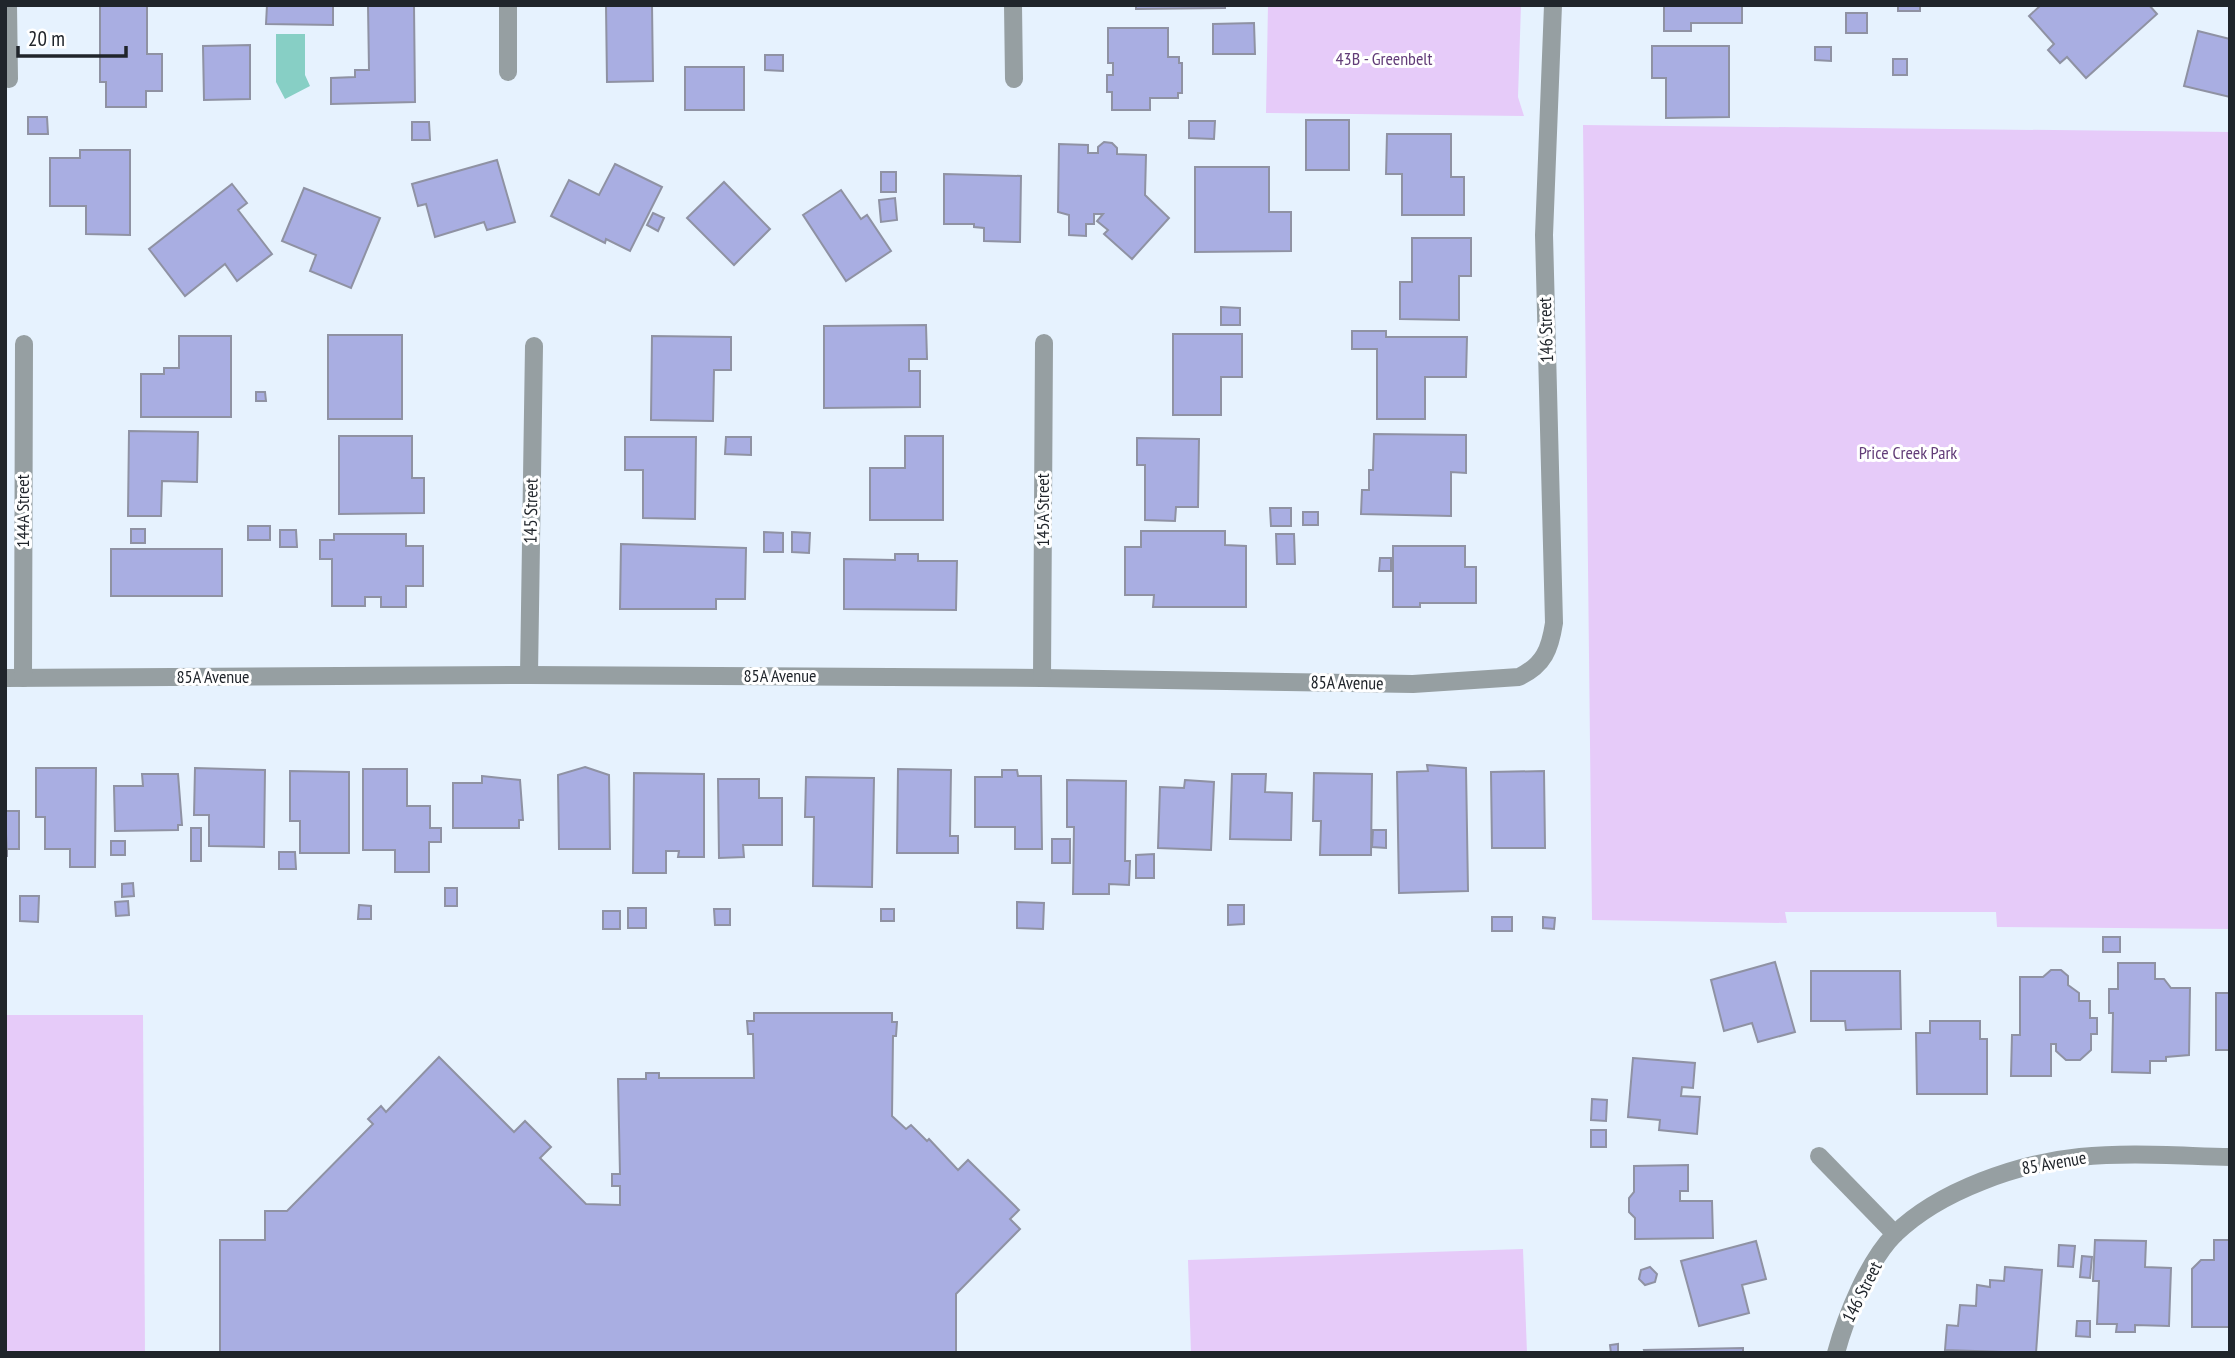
<svg xmlns="http://www.w3.org/2000/svg" width="2235" height="1358" font-family="'PT Sans Narrow',sans-serif">
  <style>
    .green { fill: #e6cbf9 }
    .water { fill: #87cfc5 }
    .building { fill: #a9aee2; stroke: #8f92a3; stroke-width: 2 }
    .lines { fill: none; stroke-linecap: round; stroke-linejoin: round }
    .minor { stroke: #969fa2; stroke-width: 18 }
    .labels { text-anchor: middle; stroke-width: 6; stroke-linejoin: round; paint-order: stroke }
    .park-label { font-size: 18px; fill: #623c78; stroke: #fff }
    .street-label { font-size: 18px; fill: #20252b; stroke: #fff }
  </style>
  <rect width="100%" height="100%" fill="#e6f2fe"/>
  <!-- green -->
  <g class="green">
    <path d="M1268,5H1521L1518,97L1524,116L1266,113Z"/>
    <path d="M1583,125L2230,132V929L1997,927L1996,912H1785L1787,923L1592,920Z"/>
    <path d="M5,1015H143L145,1353H5Z"/>
    <path d="M1523,1249L1527,1353H1191L1188,1260Z"/>
  </g>
  <!-- water -->
  <path class="water" d="M276,34H305V75L310,86L285,99L276,82Z"/>
  <!-- building -->
  <g class="building">
    <path d="M100,5H147V54H162V91H146V107H106V82H100Z"/>
    <path d="M267,5H333V25L266,24Z"/>
    <path d="M368,5H414L415,102L331,104V78L355,77V70H369Z"/>
    <path d="M606,5H652L653,81L607,82Z"/>
    <path d="M1136,5H1225V8L1136,9Z"/>
    <path d="M1664,5H1742V23H1691V31H1664Z"/>
    <rect x="1898" y="5" width="22" height="6"/>
    <path d="M2041,5H2149L2157,14L2086,78L2067,57L2060,63L2048,50L2054,44L2029,16Z"/>
    <rect x="1846" y="13" width="21" height="20"/>
    <path d="M1254,23L1255,54H1213V24Z"/>
    <path d="M1108,28H1168V57H1179V63H1182V93H1178V98H1150V110H1112V92H1107V75H1113V63H1108Z"/>
    <path d="M2198,31L2230,39V97L2184,86Z"/>
    <path d="M250,45V99L204,100L203,46Z"/>
    <path d="M1652,46H1729V117L1666,118V78H1652Z"/>
    <path d="M1815,47H1831V61L1815,60Z"/>
    <path d="M765,55H783V71L765,70Z"/>
    <rect x="1893" y="59" width="14" height="16"/>
    <rect x="685" y="67" width="59" height="43"/>
    <path d="M28,117H47L48,134H28Z"/>
    <rect x="1306" y="120" width="43" height="50"/>
    <path d="M1189,121H1215L1214,139L1189,138Z"/>
    <path d="M412,122H429L430,140H412Z"/>
    <path d="M1387,134H1451V177H1464V215H1402V174H1386Z"/>
    <path d="M1104,142L1112,143L1117,148V154L1146,155L1145,195L1169,218L1132,259L1104,234L1108,230L1097,221L1103,214H1094V224H1086V236L1069,235V215L1058,212L1059,144L1088,145V153H1098V147Z"/>
    <path d="M80,150H130V235L86,234V206H50V158H80Z"/>
    <path d="M497,160L515,222L487,230L484,222L435,237L426,204L418,206L412,184Z"/>
    <path d="M615,164L662,187L630,251L606,239L605,243L551,216L569,180L599,195Z"/>
    <path d="M1195,167H1269V212H1291V251L1195,252Z"/>
    <rect x="881" y="172" width="15" height="20"/>
    <path d="M944,174L1021,176L1020,242L984,241V228L974,227V224H944Z"/>
    <path d="M724,182L770,229L734,265L687,218Z"/>
    <path d="M232,184L247,203L238,210L272,254L237,281L225,264L185,296L149,249Z"/>
    <path d="M304,188L380,218L351,288L310,271L316,255L282,241Z"/>
    <path d="M841,190L861,219L867,215L891,251L846,281L803,215Z"/>
    <path d="M895,198L897,220L881,222L879,200Z"/>
    <path d="M653,213L664,218L658,231L647,225Z"/>
    <path d="M1412,238H1471V276H1459V320L1400,319V282H1412Z"/>
    <path d="M1221,307L1240,308V325H1221Z"/>
    <path d="M926,325L927,359H909V371H920V407L824,408V326Z"/>
    <path d="M1352,331H1386V337H1467L1466,377H1425V419H1377V349H1352Z"/>
    <path d="M1173,334H1242V377H1221V415H1173Z"/>
    <rect x="328" y="335" width="74" height="84"/>
    <path d="M179,336H231V417H141V374H164V368H179Z"/>
    <path d="M652,336L731,337V370H714L713,421L651,420Z"/>
    <path d="M256,392H265L266,401H256Z"/>
    <path d="M129,431L198,432L197,482L162,481L161,516H128Z"/>
    <path d="M1374,434L1466,435V473L1451,472V516L1361,514L1362,490H1369V470H1373Z"/>
    <path d="M339,436H412V478H424V513L339,514Z"/>
    <path d="M905,436H943V520H870V468H905Z"/>
    <path d="M625,437H696L695,519L643,518V470H625Z"/>
    <path d="M726,437H751V455L725,454Z"/>
    <path d="M1137,438L1199,439L1198,507H1176L1175,521L1145,520V465H1137Z"/>
    <path d="M1270,508H1291V526H1271Z"/>
    <rect x="1303" y="512" width="15" height="13"/>
    <rect x="248" y="526" width="22" height="14"/>
    <rect x="131" y="529" width="14" height="14"/>
    <path d="M280,530H296L297,547H280Z"/>
    <path d="M1141,531H1225V545L1246,546V607H1153L1154,595H1125V547H1141Z"/>
    <path d="M764,532L783,533V552H764Z"/>
    <path d="M792,532L810,533L809,553L792,552Z"/>
    <path d="M334,534H406V546H423V586H406V607H381V597H365V606H332V559H320V540H334Z"/>
    <path d="M1276,534H1294L1295,564H1277Z"/>
    <path d="M621,544L746,548L745,599H716V609H620Z"/>
    <path d="M1393,546H1465V567H1476V603H1420V607H1393Z"/>
    <rect x="111" y="549" width="111" height="47"/>
    <path d="M895,554H918V561H957L956,610L844,609V559L895,560Z"/>
    <path d="M1380,558H1391V571H1379Z"/>
    <path d="M1427,765L1466,768L1468,891L1399,893L1397,772L1428,771Z"/>
    <path d="M585,767L609,775L610,849H559L558,775Z"/>
    <path d="M36,768H96L95,867H70V849H45V817H36Z"/>
    <path d="M195,768L265,770L264,847L209,846V815H194Z"/>
    <path d="M363,769H407V806H430V828H441V842H429V872H395V850H363Z"/>
    <path d="M898,769L951,770L950,836H958V853H897Z"/>
    <path d="M1002,770H1017L1018,776H1041L1042,849H1015V827H975V777H1002Z"/>
    <path d="M290,771L349,772V853H300V821H290Z"/>
    <path d="M1544,771L1545,848H1492L1491,772Z"/>
    <path d="M634,773L704,774V857H678L679,851H666V873H633Z"/>
    <path d="M1314,773L1372,774L1371,855H1320L1321,821H1313Z"/>
    <path d="M142,774H178L182,825H178V830L115,831L114,786H143Z"/>
    <path d="M1232,774H1266L1265,792L1292,793L1291,840L1230,839Z"/>
    <path d="M482,776L520,780L523,820H519V828H453V783H482Z"/>
    <path d="M806,777L874,778L872,887L813,886L814,817H805Z"/>
    <path d="M718,779H759V798H782V845H743L744,857L719,858Z"/>
    <path d="M1067,780L1126,781L1125,861H1130L1129,885L1109,884V894H1073L1074,827H1067Z"/>
    <path d="M1185,780L1214,782L1211,850L1158,848L1160,787L1184,788Z"/>
    <path d="M5,811H19V849H7V857Z"/>
    <rect x="191" y="828" width="10" height="33"/>
    <path d="M1373,830H1386V848L1372,847Z"/>
    <rect x="1052" y="839" width="18" height="24"/>
    <rect x="111" y="841" width="14" height="14"/>
    <path d="M279,852H295L296,869H279Z"/>
    <path d="M1154,854V878H1136V855Z"/>
    <path d="M133,883L134,896L122,897V884Z"/>
    <rect x="445" y="888" width="12" height="18"/>
    <path d="M20,896H39L38,922L20,921Z"/>
    <path d="M128,901L129,915L116,916L115,902Z"/>
    <path d="M1017,902L1044,903L1043,929L1017,928Z"/>
    <path d="M359,905L371,906V919H358Z"/>
    <path d="M1228,905H1244V924L1228,925Z"/>
    <rect x="628" y="908" width="18" height="20"/>
    <path d="M714,909H730V925H715Z"/>
    <rect x="881" y="909" width="13" height="12"/>
    <rect x="603" y="911" width="17" height="18"/>
    <rect x="1492" y="917" width="20" height="14"/>
    <path d="M1543,917L1555,918L1554,929L1543,928Z"/>
    <rect x="2103" y="937" width="17" height="15"/>
    <path d="M1775,962L1795,1032L1758,1042L1752,1023L1724,1031L1711,980Z"/>
    <path d="M2118,963H2155V979H2164L2171,988H2190L2189,1055L2166,1057V1061H2150V1073L2112,1072L2113,1013H2109V989H2118Z"/>
    <path d="M2051,970H2061L2068,976V985L2079,993V1001H2090V1018H2097V1034H2091V1050L2080,1060H2066L2056,1051V1044H2051V1076H2011L2012,1035H2020V977H2043Z"/>
    <path d="M1811,971H1900L1901,1029L1846,1030L1845,1021H1811Z"/>
    <rect x="2216" y="993" width="14" height="57"/>
    <path d="M754,1013H892V1022H897L896,1036H893L892,1116L906,1129L911,1125L927,1141L929,1139L958,1170L968,1160L1019,1210L1010,1219L1020,1229L956,1294V1353L220,1352V1240H265V1211H287L373,1124L368,1119L381,1106L386,1112L439,1057L514,1132L525,1121L551,1147L540,1158L586,1204L620,1205V1186H612V1174H620L618,1079H646V1073H659V1078H754L753,1034H748L747,1021H754Z"/>
    <path d="M1930,1021H1980V1039H1987V1094H1917L1916,1033H1930Z"/>
    <path d="M1633,1058L1695,1063L1693,1088L1682,1087L1681,1096L1700,1097L1697,1134L1659,1130L1660,1120L1628,1117Z"/>
    <path d="M1592,1099L1607,1100L1606,1121L1591,1120Z"/>
    <rect x="1591" y="1130" width="15" height="17"/>
    <path d="M1688,1165V1191H1680V1201H1712L1713,1238L1635,1239V1218L1629,1212V1198L1634,1192V1166Z"/>
    <path d="M2095,1240L2146,1241L2145,1267L2171,1268L2169,1326L2135,1325V1332H2116L2117,1324H2097L2099,1281H2093Z"/>
    <path d="M2214,1240H2230V1327H2192V1269L2201,1260H2214Z"/>
    <path d="M1756,1241L1766,1279L1742,1285L1749,1313L1699,1326L1681,1261Z"/>
    <path d="M2059,1245L2075,1246L2073,1267L2058,1266Z"/>
    <path d="M2082,1256L2092,1257L2090,1278L2080,1277Z"/>
    <path d="M1650,1267L1657,1274L1655,1282L1645,1285L1639,1279L1641,1270Z"/>
    <path d="M2005,1267L2042,1270L2036,1353L1945,1350L1947,1325L1958,1326L1960,1305L1976,1306L1977,1285L1990,1287V1280L2004,1281Z"/>
    <path d="M2077,1321H2090V1337L2076,1336Z"/>
    <path d="M1618,1344V1353H1611L1610,1345Z"/>
    <path d="M1743,1348V1353H1645L1644,1350Z"/>
  </g>
  <g class="lines">
    <!-- minor -->
    <g class="minor">
      <path d="M8,5L9,79"/>
      <path d="M508,5V72"/>
      <path d="M1013,5L1014,79"/>
      <path d="M529,675L534,346"/>
      <path d="M5,678L529,675L1042,678L1413,684L1519,677C1544,665 1550,649 1554,623L1544,235L1553,5"/>
      <path d="M23,678L24,344"/>
      <path d="M1042,678L1044,343"/>
      <path d="M1819,1156L1895,1234"/>
      <path d="M1836,1353C1846,1316 1868,1261 1895,1234C1940,1190 2020,1163 2080,1157C2129,1152 2180,1156 2230,1157"/>
    </g>
  </g>
  <g class="labels">
    <!-- park labels -->
    <g class="park-label">
      <text x="1384" y="65">43B - Greenbelt</text>
      <text x="1908" y="459">Price Creek Park</text>
    </g>
    <!-- street labels -->
    <g class="street-label">
      <text transform="translate(1546 330) rotate(-92)" y="6">146 Street</text>
      <text transform="translate(1043 510) rotate(-90)" y="6">145A Street</text>
      <text transform="translate(23 511) rotate(-90)" y="6">144A Street</text>
      <text transform="translate(531 511) rotate(-89)" y="6">145 Street</text>
      <text x="780" y="682">85A Avenue</text>
      <text x="213" y="683">85A Avenue</text>
      <text transform="translate(1347 683) rotate(1)" y="6">85A Avenue</text>
      <text transform="translate(2054 1163) rotate(-10)" y="6">85 Avenue</text>
      <text transform="translate(1862 1292) rotate(-63)" y="6">146 Street</text>
    </g>
  </g>
  <!-- border -->
  <rect width="2235" height="1358" fill="none" stroke="#20252b" stroke-width="14"/>
  <!-- scale -->
  <path d="M18 46v10h108v-10" fill="none" stroke="#20252b" stroke-width="3.5"/>
  <text x="28" y="46" font-size="21" fill="#20252b" stroke="#ffffff" stroke-width="5" paint-order="stroke">20 m</text>
</svg>
